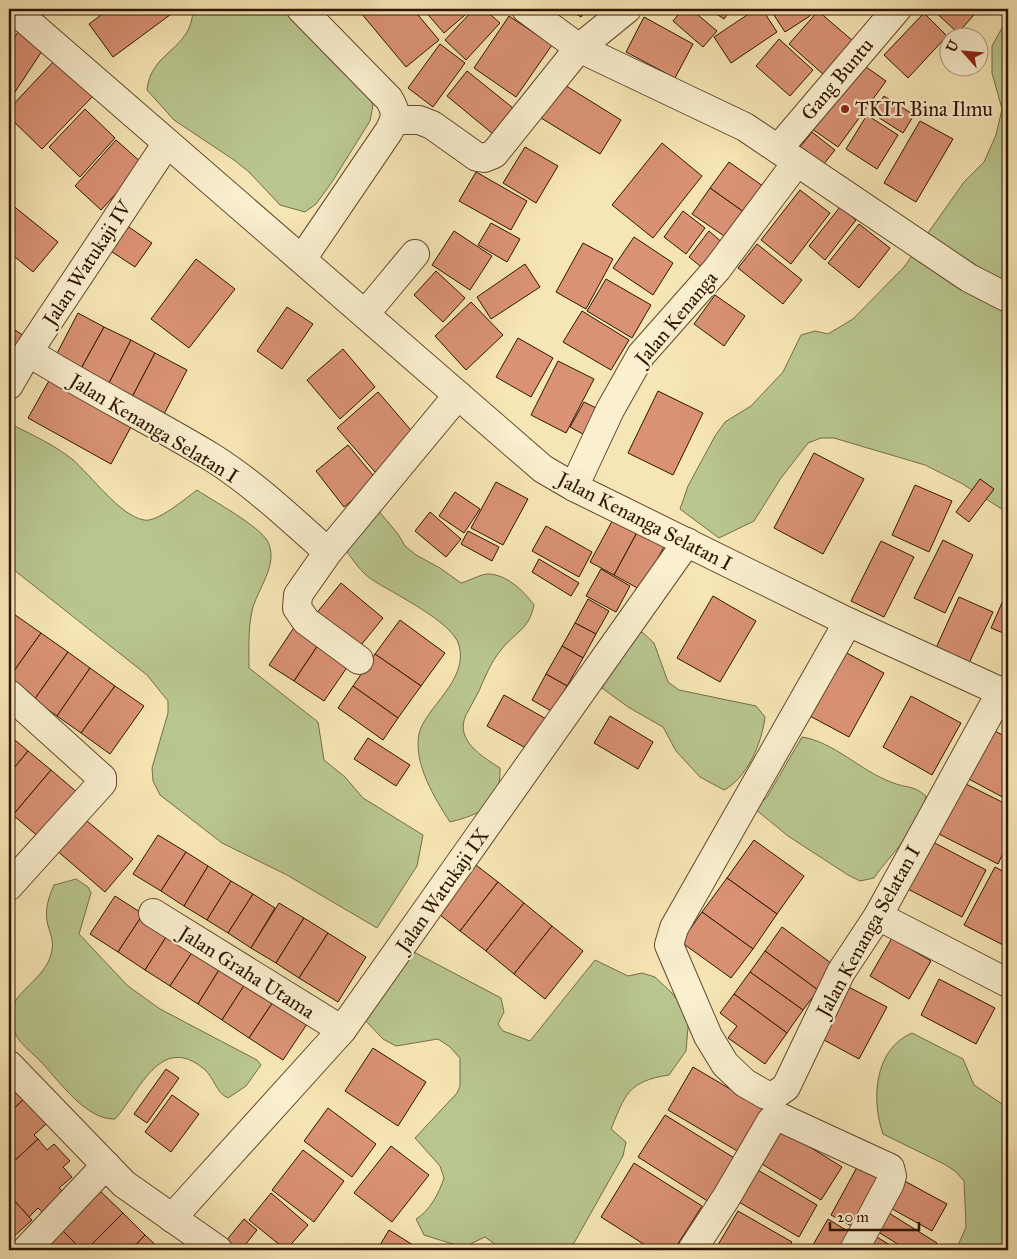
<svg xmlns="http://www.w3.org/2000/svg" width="1017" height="1259" font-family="'IM FELL Great Primer',serif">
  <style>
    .green { fill: #b9c690; stroke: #746d48 }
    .building { fill: #da9275; stroke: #301400 }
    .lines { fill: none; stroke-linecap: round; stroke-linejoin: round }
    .minor-casing { stroke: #62482d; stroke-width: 30 }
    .minor { stroke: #faefcf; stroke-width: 28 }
    .poi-dot { fill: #8f2418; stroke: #faefcf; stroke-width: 2 }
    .labels { text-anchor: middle; stroke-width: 4.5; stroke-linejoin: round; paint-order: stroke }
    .street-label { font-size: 20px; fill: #301400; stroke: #faefcf }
    .poi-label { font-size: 20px; fill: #301400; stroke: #faefcf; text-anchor: start }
  </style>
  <rect width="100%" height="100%" fill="#f7e6b5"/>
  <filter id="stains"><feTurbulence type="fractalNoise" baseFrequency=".004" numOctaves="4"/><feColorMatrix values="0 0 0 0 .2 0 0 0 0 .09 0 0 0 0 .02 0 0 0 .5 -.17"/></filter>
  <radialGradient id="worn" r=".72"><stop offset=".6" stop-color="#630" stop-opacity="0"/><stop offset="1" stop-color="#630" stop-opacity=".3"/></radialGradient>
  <!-- green -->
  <g class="green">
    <path d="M193,9H291L366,92L373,105L370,121L332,182L316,204L305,212L280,205L249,172L234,160L174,120L147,90C151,50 192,51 193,9Z"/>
    <path d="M1008,17V513L961,483L925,465L834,438H821L808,443L781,478L754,521L719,538L680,509L688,486L715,436L725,422L751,406L783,372L801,335L815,331L828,334L853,319L904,267L964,182L984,162L996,135L1002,109L992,73V46Z"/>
    <path d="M9,423C30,434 53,444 72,459C91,475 120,516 144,520C157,523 186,498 197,490C213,501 260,526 268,542C279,565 257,589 252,611C248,629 249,649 249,668L318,722L324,760L345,777L363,798L423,835L417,866L377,928L287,875L222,843L160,795L153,781L152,768L168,713V701L147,675L9,566Z"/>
    <path d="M377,509L398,534L405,546L416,555L440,568L461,583C469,581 481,574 488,574C506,574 524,591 534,605C529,630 515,632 501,650C491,662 485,677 479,691C475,699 470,707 466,715C454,740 483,757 500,768C501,805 482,814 450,822C435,799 413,763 419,734C425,707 469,681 459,645C452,621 392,593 371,579C361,572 354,561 346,551Z"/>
    <path d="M642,632L654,643L668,682L679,690L756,706L765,717C762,743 747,778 724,790L700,777L676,751L663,727L628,707L602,688L630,639Z"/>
    <path d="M802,737C834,742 861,771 891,782C907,789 912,784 926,796C922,827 891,853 874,878L860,881L848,875L788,836L755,809L767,797Z"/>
    <path d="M76,879L88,887L91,893L79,934L128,986L160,1009L257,1060L261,1065L246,1086L228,1098C216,1093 214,1077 204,1069C160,1032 139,1093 115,1119C86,1120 60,1082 42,1063C34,1054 21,1045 16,1035C13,1028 11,1016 12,1009C16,990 48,977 52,950C54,939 49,932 47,921C45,908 49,896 54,885Z"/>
    <path d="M412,951L501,998L504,1012L498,1024L503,1031L530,1041L595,960L628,976L642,973L655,977L672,993L689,1016L686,1051L669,1075C628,1081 625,1095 611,1129L626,1142L623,1156L570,1250H503L485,1237L466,1246H459L424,1235L416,1219C430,1211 439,1193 444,1178L440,1166L415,1138L457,1093L460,1086V1058L450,1047L438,1039L396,1046L383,1039L363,1018Z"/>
    <path d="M912,1033L963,1059L974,1085L1008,1108V1250H956L966,1227L964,1181L955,1171L944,1164L883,1134C871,1100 874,1049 912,1033Z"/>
  </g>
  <!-- building -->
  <g class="building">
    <path d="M109,9H178L113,57L89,24Z"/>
    <path d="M346,9H359L352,15Z"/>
    <path d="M367,9H413L439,40L406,67L361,13Z"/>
    <path d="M423,9H472L444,33Z"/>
    <path d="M474,9H484L500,23L466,60L445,40Z"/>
    <path d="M569,9H587L581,17Z"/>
    <path d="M683,9H691L717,31L703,47L673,21Z"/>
    <path d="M709,9H731L724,19Z"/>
    <path d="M756,9H762L777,32L731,63L714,37Z"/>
    <path d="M770,9H805L810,16L785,32Z"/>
    <path d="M932,9H979L958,33Z"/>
    <path d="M818,11L853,41L824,75L789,44Z"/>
    <path d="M924,13L947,36L908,78L884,55Z"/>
    <path d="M509,16L552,45L516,97L474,68Z"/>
    <path d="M644,17L693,44L675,78L626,52Z"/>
    <path d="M18,32L44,48L9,101V46Z"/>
    <path d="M779,39L813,70L790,96L756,66Z"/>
    <path d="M440,44L465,63L433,107L408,88Z"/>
    <path d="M55,60L93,96L42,149L9,117V109Z"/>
    <path d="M859,62L886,81L838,147L812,129Z"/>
    <path d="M467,71L513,108L493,134L447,96Z"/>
    <path d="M563,84L621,120L600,154L541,118Z"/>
    <path d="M884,96L914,115L903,133L873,114Z"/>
    <path d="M85,109L115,138L80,177L49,147Z"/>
    <path d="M867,115L898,135L877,169L846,149Z"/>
    <path d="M920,121L953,139L916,202L884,183Z"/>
    <path d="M812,132L835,150L823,165L800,147Z"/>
    <path d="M116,140L143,164L101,210L75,186Z"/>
    <path d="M662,143L702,176L653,238L612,205Z"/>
    <path d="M525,147L558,166L536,203L503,183Z"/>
    <path d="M729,162L767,189L748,215L710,188Z"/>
    <path d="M476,172L527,201L511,230L459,201Z"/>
    <path d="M9,181L15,186L9,195Z"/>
    <path d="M710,188L748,215L730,240L692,214Z"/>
    <path d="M800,190L830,213L791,264L761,240Z"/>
    <path d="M11,204L58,242L33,272L9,252V207Z"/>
    <path d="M840,207L856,220L825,260L809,246Z"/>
    <path d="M683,211L705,228L686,254L664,237Z"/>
    <path d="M123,223L152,243L135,267L106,248Z"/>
    <path d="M491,223L520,239L507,262L478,245Z"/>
    <path d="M859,224L890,248L859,288L828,263Z"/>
    <path d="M454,231L492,256L470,290L432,265Z"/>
    <path d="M709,231L725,245L705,270L689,257Z"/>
    <path d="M634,237L673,263L653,295L613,268Z"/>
    <path d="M583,243L613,259L586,309L556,292Z"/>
    <path d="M757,244L802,280L783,304L738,268Z"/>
    <path d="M196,259L235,289L189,348L151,319Z"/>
    <path d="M525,264L540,287L491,319L477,297Z"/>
    <path d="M436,271L465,298L443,322L414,295Z"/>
    <path d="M606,279L651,305L632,338L587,311Z"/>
    <path d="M715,295L745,316L724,346L694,324Z"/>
    <path d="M471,302L503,335L466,370L435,336Z"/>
    <path d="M287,307L313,324L282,369L257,351Z"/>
    <path d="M582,311L629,340L611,370L563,342Z"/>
    <path d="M78,313L104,327L78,374L53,361Z"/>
    <path d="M9,326L30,340L9,372Z"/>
    <path d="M104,327L131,340L106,389L78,374Z"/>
    <path d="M518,338L553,358L531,397L496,377Z"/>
    <path d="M131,340L155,353L130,401L106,389Z"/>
    <path d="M343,349L375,387L340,419L307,380Z"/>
    <path d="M155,353L187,370L162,418L130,401Z"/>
    <path d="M558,361L594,379L566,433L531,415Z"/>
    <path d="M50,379L132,425L111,464L28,418Z"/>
    <path d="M658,391L703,413L673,475L628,453Z"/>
    <path d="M378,392L416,436L375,472L337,428Z"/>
    <path d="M584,402L606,413L592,439L570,427Z"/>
    <path d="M348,445L377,480L344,507L316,471Z"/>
    <path d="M814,453L864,479L823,554L774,528Z"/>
    <path d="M980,479L994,489L969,522L956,512Z"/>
    <path d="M496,482L528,499L503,545L471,528Z"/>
    <path d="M915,485L952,501L929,552L892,535Z"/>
    <path d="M455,492L480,509L464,533L439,516Z"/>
    <path d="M430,512L461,539L446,557L415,531Z"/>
    <path d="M616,514L640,527L614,575L590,562Z"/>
    <path d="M546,526L592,552L579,577L532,551Z"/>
    <path d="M640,527L667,541L641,590L614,575Z"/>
    <path d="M468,531L499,547L492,561L461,544Z"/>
    <path d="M943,540L973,555L945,613L914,598Z"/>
    <path d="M881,541L914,557L884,617L851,601Z"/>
    <path d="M539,559L579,583L571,596L532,572Z"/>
    <path d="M601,569L630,586L616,612L586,596Z"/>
    <path d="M341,583L383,618L357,650L315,615Z"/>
    <path d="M1008,589V635L991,628Z"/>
    <path d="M713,596L756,621L720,682L677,658Z"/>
    <path d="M959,597L993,612L969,663L936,648Z"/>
    <path d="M588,599L609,611L596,634L575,623Z"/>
    <path d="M11,612L41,633L9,678V615Z"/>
    <path d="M400,620L445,653L421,686L375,654Z"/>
    <path d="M575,623L596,634L583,658L562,646Z"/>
    <path d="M295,626L320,642L294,681L269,665Z"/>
    <path d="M41,633L68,652L34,700L9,682V678Z"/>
    <path d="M320,642L350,663L324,701L294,681Z"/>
    <path d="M562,646L583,658L567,686L546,674Z"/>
    <path d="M843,651L884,673L849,737L808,715Z"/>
    <path d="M68,652L90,668L57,716L34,700Z"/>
    <path d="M375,654L421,686L398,718L353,686Z"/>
    <path d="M90,668L115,686L81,733L57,716Z"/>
    <path d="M546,674L567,686L553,712L532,700Z"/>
    <path d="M115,686L144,706L110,754L81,733Z"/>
    <path d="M353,686L398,718L383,740L338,708Z"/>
    <path d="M504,695L548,720L531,751L487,726Z"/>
    <path d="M911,696L961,723L932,775L883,747Z"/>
    <path d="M610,716L653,742L638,769L594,743Z"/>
    <path d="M993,730L1008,738V800L967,778Z"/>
    <path d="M9,735L28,751L9,774Z"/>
    <path d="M368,738L410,765L396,786L354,759Z"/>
    <path d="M28,751L51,770L13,815L9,812V774Z"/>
    <path d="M51,770L78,793L40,838L13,815Z"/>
    <path d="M962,782L1008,805V842L998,864L937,833Z"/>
    <path d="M82,817L133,859L105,892L55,849Z"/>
    <path d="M158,835L186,852L161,891L133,874Z"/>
    <path d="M754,840L804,876L777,914L727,878Z"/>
    <path d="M929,840L986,870L962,917L904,887Z"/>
    <path d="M186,852L208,866L184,906L161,891Z"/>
    <path d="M472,862L498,882L460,931L434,910Z"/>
    <path d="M208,866L231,881L207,920L184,906Z"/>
    <path d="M995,867L1008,874V940L1005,946L964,925Z"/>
    <path d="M727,878L777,914L753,949L702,912Z"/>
    <path d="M231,881L253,894L228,933L207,920Z"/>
    <path d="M498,882L524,903L486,951L460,931Z"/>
    <path d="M253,894L275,908L251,948L228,933Z"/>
    <path d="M115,896L143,914L118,952L90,934Z"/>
    <path d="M279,903L304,918L276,963L251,948Z"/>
    <path d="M524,903L552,926L514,974L486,951Z"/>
    <path d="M702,912L753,949L731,978L681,942Z"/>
    <path d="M143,914L170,931L145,970L118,952Z"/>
    <path d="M304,918L328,933L299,978L276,963Z"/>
    <path d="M552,926L583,951L545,999L514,974Z"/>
    <path d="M782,927L835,966L818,990L765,951Z"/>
    <path d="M170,931L195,948L170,986L145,970Z"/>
    <path d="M328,933L366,957L338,1002L299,978Z"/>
    <path d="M892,938L931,961L909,999L870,976Z"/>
    <path d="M195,948L222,965L198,1004L170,986Z"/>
    <path d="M765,951L818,990L803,1010L750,972Z"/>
    <path d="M222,965L247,981L222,1020L198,1004Z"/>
    <path d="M750,972L803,1010L787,1033L734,994Z"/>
    <path d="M939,979L995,1008L976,1044L921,1015Z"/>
    <path d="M247,981L275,999L249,1038L222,1020Z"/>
    <path d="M841,983L887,1007L859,1059L813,1034Z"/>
    <path d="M734,994L787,1033L765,1064L728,1038L737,1026L720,1013Z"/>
    <path d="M275,999L309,1021L283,1060L249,1038Z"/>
    <path d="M373,1048L426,1082L398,1126L345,1091Z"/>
    <path d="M693,1067L769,1112L744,1155L668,1110Z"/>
    <path d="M166,1069L179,1078L147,1123L134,1114Z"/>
    <path d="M9,1083L24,1099L9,1113Z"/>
    <path d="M172,1095L199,1114L171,1152L145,1132Z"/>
    <path d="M24,1099L46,1124L34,1135L38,1139L9,1166V1113Z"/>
    <path d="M328,1108L376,1144L352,1177L304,1141Z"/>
    <path d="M665,1115L744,1164L717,1207L638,1157Z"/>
    <path d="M773,1124L842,1167L821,1200L752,1158Z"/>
    <path d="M38,1139L47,1150L54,1144L70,1161L63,1167L72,1177L59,1188L65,1194L44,1214L38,1208L29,1217L9,1195V1166Z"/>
    <path d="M391,1146L429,1175L392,1222L354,1193Z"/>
    <path d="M303,1150L344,1181L314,1222L272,1190Z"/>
    <path d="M862,1158L888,1171L857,1229L831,1215Z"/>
    <path d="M634,1163L702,1206L674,1250H653L601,1217Z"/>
    <path d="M751,1166L817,1205L799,1237L732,1198Z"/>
    <path d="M899,1178L947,1204L932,1231L885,1205Z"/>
    <path d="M99,1190L123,1213L86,1250H82L61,1229Z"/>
    <path d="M271,1193L308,1225L286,1250L249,1220Z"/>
    <path d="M9,1195L32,1220L11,1239L9,1236Z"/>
    <path d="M884,1210L937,1243L932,1250H907L872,1228Z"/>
    <path d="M738,1211L792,1242L787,1250H715Z"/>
    <path d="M123,1213L145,1235L131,1250H86Z"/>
    <path d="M244,1219L257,1230L241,1250H236L225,1242Z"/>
    <path d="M828,1219L859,1238L852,1250H810Z"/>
    <path d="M61,1229L82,1250H43Z"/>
    <path d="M389,1230L421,1250H377Z"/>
    <path d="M872,1234L898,1250H862Z"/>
    <path d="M145,1235L161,1250H131Z"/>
  </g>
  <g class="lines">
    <!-- minor casing -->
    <g class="minor-casing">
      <g id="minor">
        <path d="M13,9L543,469L574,487L848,622L1008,695"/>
        <path d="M301,9L389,99C397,112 396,118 389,131L302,259"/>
        <path d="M526,9L579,48L745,127L969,278L1008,298"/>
        <path d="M395,120H419L432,125L477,157L484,158L494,154L579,48L627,9"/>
        <path d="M778,149L897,9"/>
        <path d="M365,314L415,254"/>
        <path d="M28,352C89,390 152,421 213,458C254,484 292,520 328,552L458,395"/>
        <path d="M9,385L28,352L167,143"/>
        <path d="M574,487L610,410L641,355L717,269L797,162"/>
        <path d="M328,552L298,595L297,608L306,621L359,660"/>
        <path d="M848,622L674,928L669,945L708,1036L725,1064L745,1083L766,1095H775L786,1087L841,972L878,916L1001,692"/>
        <path d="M9,694L102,778V783L9,886"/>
        <path d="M153,913L342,1030"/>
        <path d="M878,916L1008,983"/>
        <path d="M9,1065L124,1184L218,1250"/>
        <path d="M172,1218L342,1030L687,542"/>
        <path d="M26,1250L106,1165"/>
        <path d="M692,1250L726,1198L771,1121L777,1116L890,1168L892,1176L890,1183L854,1250"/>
      </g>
    </g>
    <!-- minor -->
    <use href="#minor" class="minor"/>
  </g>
  <!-- markers -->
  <circle class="poi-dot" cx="845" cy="109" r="5"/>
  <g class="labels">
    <!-- street labels -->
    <g class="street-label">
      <text transform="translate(837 79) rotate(-50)" y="7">Gang Buntu</text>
      <text transform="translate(87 263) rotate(-57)" y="7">Jalan Watukaji IV</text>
      <text transform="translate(676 318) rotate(-50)" y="7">Jalan Kenanga</text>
      <text transform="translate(154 428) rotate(31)" y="7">Jalan Kenanga Selatan I</text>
      <text transform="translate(645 521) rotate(27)" y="7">Jalan Kenanga Selatan I</text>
      <text transform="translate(442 890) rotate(-55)" y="7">Jalan Watukaji IX</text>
      <text transform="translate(868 931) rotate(-61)" y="7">Jalan Kenanga Selatan I</text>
      <text transform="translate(247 972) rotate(32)" y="7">Jalan Graha Utama</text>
    </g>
    <!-- poi labels -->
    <g class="poi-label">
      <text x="855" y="116">TKIT Bina Ilmu</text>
    </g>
  </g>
  <!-- margin -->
  <rect width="1017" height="1259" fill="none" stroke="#f7e6b5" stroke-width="30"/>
  <rect x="10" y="10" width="997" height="1239" fill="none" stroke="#301400" stroke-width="2.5"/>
  <rect x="15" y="15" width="987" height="1229" fill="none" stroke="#301400"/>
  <!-- north arrow -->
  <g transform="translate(964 52) rotate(297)"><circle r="24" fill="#faefcf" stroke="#a9977c"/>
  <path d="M0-4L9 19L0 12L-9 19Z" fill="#8f2418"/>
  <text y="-8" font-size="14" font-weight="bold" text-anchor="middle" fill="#301400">U</text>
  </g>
  <!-- scale -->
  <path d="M830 1222v8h89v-8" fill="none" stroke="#301400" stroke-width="2.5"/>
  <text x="837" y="1222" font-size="15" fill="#301400" stroke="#faefcf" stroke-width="4" paint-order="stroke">20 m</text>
  <rect width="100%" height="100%" filter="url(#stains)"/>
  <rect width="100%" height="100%" fill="url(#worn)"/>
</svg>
